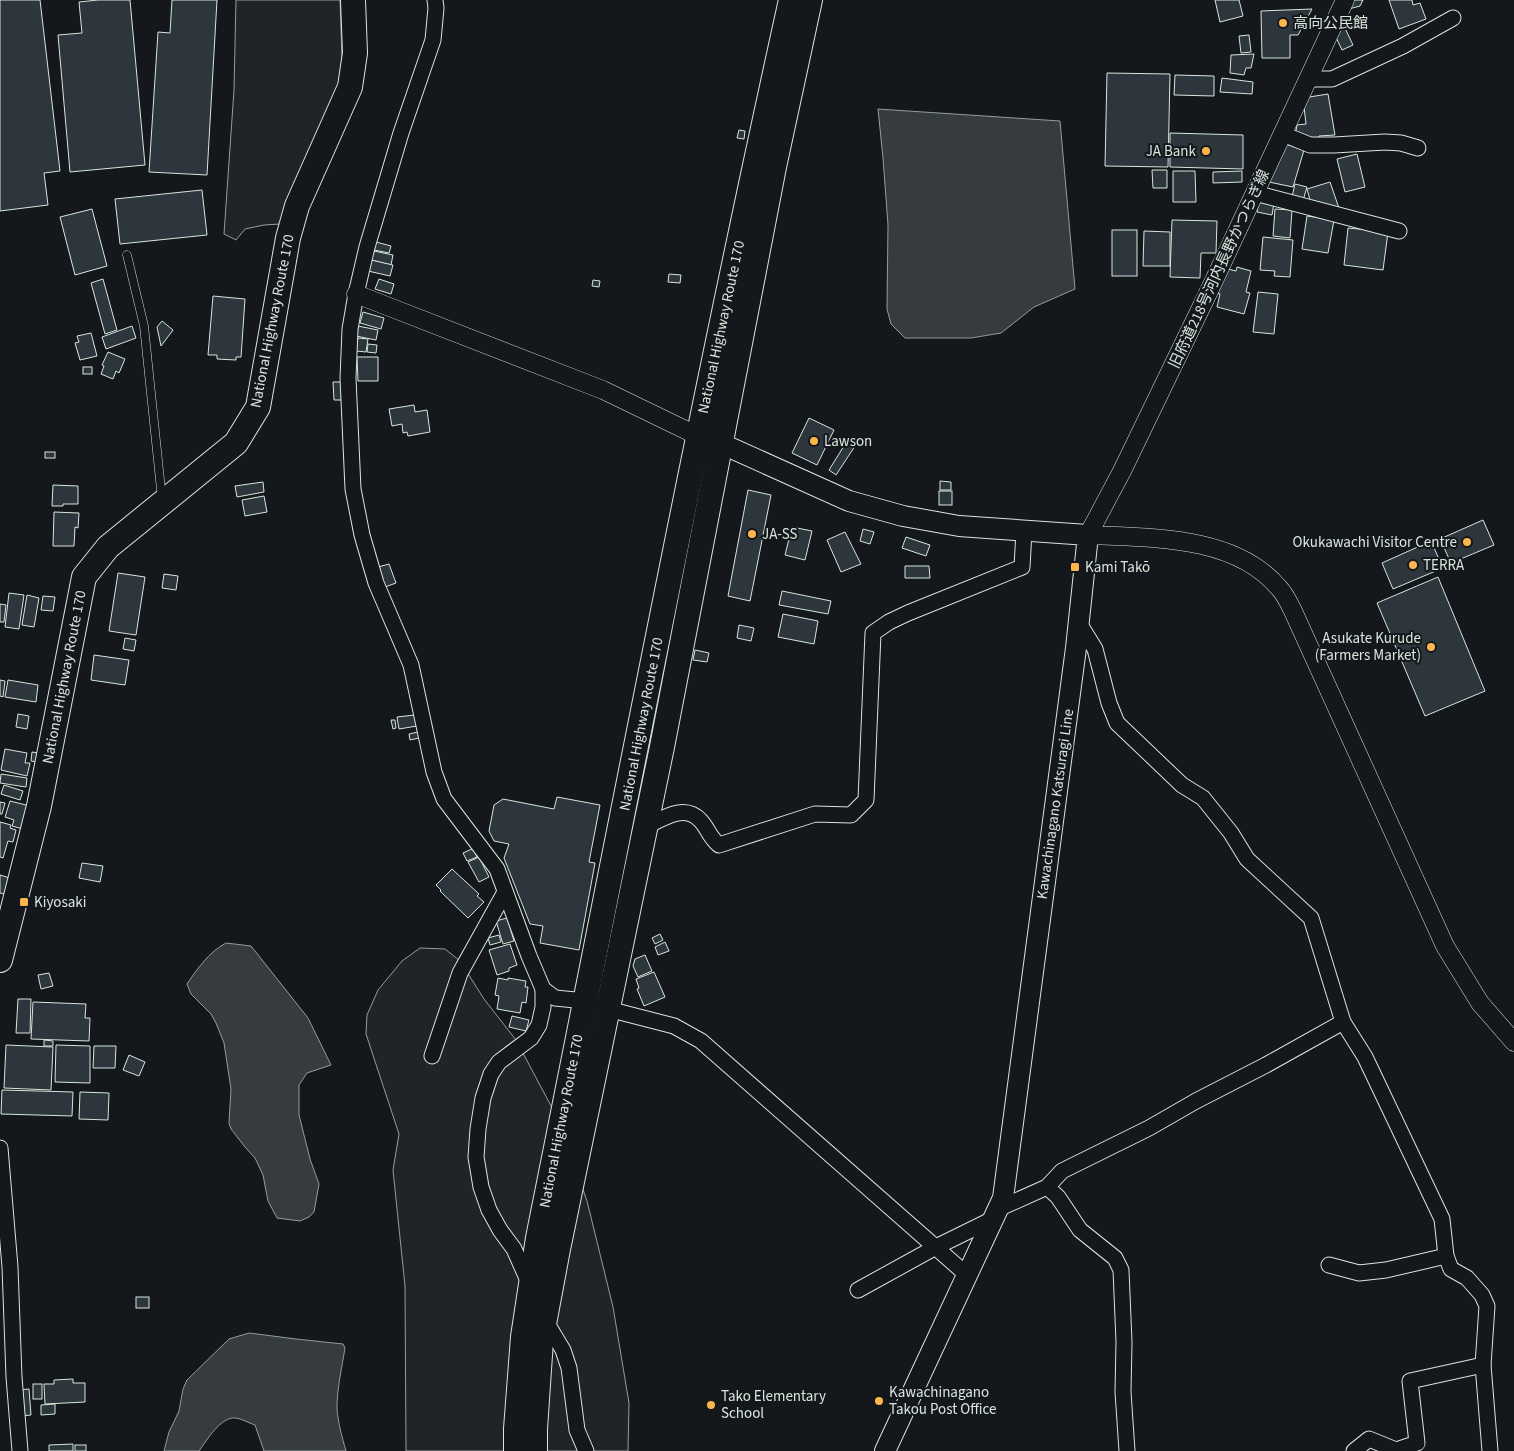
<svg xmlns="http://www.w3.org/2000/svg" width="1514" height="1451" font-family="'Source Sans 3','Noto Sans JP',sans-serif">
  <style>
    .green { fill: #202428; stroke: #939e99 }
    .water { fill: #363b3e; stroke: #939e99 }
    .building { fill: #2c363c; stroke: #d8e6dc }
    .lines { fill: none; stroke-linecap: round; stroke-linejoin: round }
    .service-casing { stroke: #d8e6dc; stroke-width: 9 }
    .minor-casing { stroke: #d8e6dc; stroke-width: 17 }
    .tertiary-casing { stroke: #d8e6dc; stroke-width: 19 }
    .secondary-casing { stroke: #d8e6dc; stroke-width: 22 }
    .trunk-casing { stroke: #d8e6dc; stroke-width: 26 }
    .service { stroke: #14181c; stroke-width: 8 }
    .minor { stroke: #14181c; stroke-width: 15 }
    .tertiary { stroke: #14181c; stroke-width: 18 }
    .secondary { stroke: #14181c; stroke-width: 20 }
    .trunk { stroke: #14181c; stroke-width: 24 }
    .poi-dot { fill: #ffb74d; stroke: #14181c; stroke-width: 2 }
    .labels { text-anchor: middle; stroke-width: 4; stroke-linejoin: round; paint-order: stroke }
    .poi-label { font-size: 15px; fill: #d8e6dc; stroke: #14181c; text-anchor: start }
    .street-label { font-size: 15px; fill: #d8e6dc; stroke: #14181c }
  </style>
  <rect width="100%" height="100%" fill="#14181c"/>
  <!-- green -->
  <g class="green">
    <path d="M236,0H340L342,60L339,90L280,224L264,225L245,229L236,240L224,234L234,90Z"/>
    <path d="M420,948L445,949L460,961L484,999L516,1040L558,1119L587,1201L613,1307L629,1403L628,1451H406L405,1286L393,1170L399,1134L366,1034L367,1015L378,990L402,961Z"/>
  </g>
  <!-- water -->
  <g class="water">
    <path d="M878,109L1060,121L1075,289L1034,307L1001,333L971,338H905L891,324L887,309L888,225L883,158Z"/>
    <path d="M226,943L251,946L308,1018L331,1065L307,1073L299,1085V1115L310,1159L319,1184L314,1212L309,1217L300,1221L277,1218L268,1201L263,1175L255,1158L245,1147L231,1129L229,1123L231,1089L224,1043L216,1023L211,1014L191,994L187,984C198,968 209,952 226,943Z"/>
    <path d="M249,1333L296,1339L343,1344L345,1348C342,1367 337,1388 337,1408C338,1423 342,1437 346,1451H264L255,1425C249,1423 242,1419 236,1418C221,1416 207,1440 199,1451H164L169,1432L179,1411L183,1389L187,1380L229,1339Z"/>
  </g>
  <!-- building -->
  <g class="building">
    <path d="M0,0H40L60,171L44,173L48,205L0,211Z"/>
    <path d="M98,0H130L145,165L70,172L58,35L82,33L79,2Z"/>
    <path d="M172,0H217L207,175L149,172L158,32L170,33Z"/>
    <path d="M1215,0H1239L1243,16L1220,22Z"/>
    <path d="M1346,0H1363L1360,6L1341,11Z"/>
    <path d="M1389,0H1412L1413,5L1420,3L1426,19L1399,29Z"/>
    <path d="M1312,9L1298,35H1290V58H1262L1261,11Z"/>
    <path d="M1344,26L1353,45L1342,50L1333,31Z"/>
    <path d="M1249,35L1251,52L1241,53L1239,36Z"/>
    <path d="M1254,54L1251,68H1246L1244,75L1230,73L1231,55Z"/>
    <path d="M1107,73L1170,74L1168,167L1105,166Z"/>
    <path d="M1175,75L1214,76V96L1174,95Z"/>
    <path d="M1222,78L1253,82L1252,94L1220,92Z"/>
    <path d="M1328,94L1335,135L1319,136V142L1295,136L1297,125L1306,124L1303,98Z"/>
    <path d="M739,130L745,131L744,139L737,138Z"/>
    <path d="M1170,133L1243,135V169L1170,167Z"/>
    <path d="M1282,143L1304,150L1293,187L1264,181Z"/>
    <path d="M1357,154L1365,187L1345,192L1337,159Z"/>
    <path d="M1152,170H1167V188H1153Z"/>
    <path d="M1173,171H1195L1196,202H1173Z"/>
    <path d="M1242,171V182L1213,183V172Z"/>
    <path d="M1330,182L1341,214L1312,207L1307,189Z"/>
    <path d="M1295,184L1307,187L1302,204L1291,201Z"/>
    <path d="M202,190L207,235L120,244L115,199Z"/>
    <path d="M1259,201L1274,203L1272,215L1257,212Z"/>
    <path d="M92,209L107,266L75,275L60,217Z"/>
    <path d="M1275,209L1292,210L1290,238L1273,236Z"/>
    <path d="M1307,216L1334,220L1328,253L1302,249Z"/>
    <path d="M1172,220L1217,221L1216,253H1201L1200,278L1170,277Z"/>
    <path d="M1348,228L1388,232L1383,270L1344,265Z"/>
    <rect x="1112" y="230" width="25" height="46"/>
    <path d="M1144,231L1170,232V266H1143Z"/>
    <path d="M1263,237L1293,240L1290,277L1274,276L1275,271L1260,270Z"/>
    <path d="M376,242L391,246L389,253L374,250Z"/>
    <path d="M374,251L393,255L391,265L371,260Z"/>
    <path d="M371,260L393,265L390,276L368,271Z"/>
    <path d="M1237,267L1251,271L1246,292L1250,293L1244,314L1217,307L1220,294L1217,293L1224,268L1236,271Z"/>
    <path d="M669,274L681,275L680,283L668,282Z"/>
    <path d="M103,279L117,330L105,334L91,283Z"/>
    <path d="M379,279L394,284L391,294L375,289Z"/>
    <path d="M593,280L600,281L599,287L592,286Z"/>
    <path d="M1258,292L1278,294L1274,334L1253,332Z"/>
    <path d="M213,296L245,299L241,357H236V360L217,359V355H208Z"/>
    <path d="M363,312L384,318L381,329L360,323Z"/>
    <path d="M162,321L173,330L161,346L157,327Z"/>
    <path d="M132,326L136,338L106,349L102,337Z"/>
    <path d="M358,326L378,330L376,340L356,336Z"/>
    <path d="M91,333L97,356L80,360L75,343L79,342L77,336Z"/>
    <path d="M358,338L368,339L366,352L356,351Z"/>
    <path d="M368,344L377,345L376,353L367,352Z"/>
    <path d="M108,352L125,359L119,373L116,371L113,379L101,374L104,366L102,365Z"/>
    <path d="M357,357H378V381H358Z"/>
    <rect x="83" y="367" width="9" height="7"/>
    <path d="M333,382H343L344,400H334Z"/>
    <path d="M414,405L415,412L427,410L430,432L408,436L407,432L403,433L402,424L392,426L389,409Z"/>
    <path d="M809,418L834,430L817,465L792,453Z"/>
    <path d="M847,441L855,446L836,475L829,470Z"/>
    <rect x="45" y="452" width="10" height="6"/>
    <path d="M940,481L951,482V490H940Z"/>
    <path d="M263,482L264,492L237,497L235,486Z"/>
    <path d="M53,485L78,486V504H63V506H52Z"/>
    <path d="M748,490L771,495L750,601L728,596Z"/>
    <rect x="939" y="491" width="13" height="14"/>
    <path d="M264,496L267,512L245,516L242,500Z"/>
    <path d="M54,512L79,513L78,528L75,527L74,546H53Z"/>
    <path d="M1483,520L1494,545L1451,563L1440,539Z"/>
    <path d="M792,527L812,531L805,560L785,555Z"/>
    <path d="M863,529L874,532L870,544L860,541Z"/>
    <path d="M845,532L861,564L841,572L827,540Z"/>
    <path d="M906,537L930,545L926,556L902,548Z"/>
    <path d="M1431,541L1443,568L1393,589L1382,563Z"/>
    <path d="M389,564L396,583L385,587L378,567Z"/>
    <path d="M905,566H929L930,578H905Z"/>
    <path d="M118,573L145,577L136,635L109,631Z"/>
    <path d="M164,574L178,576L176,590L162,588Z"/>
    <path d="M1438,577L1485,691L1425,716L1377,603Z"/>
    <path d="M782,591L831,601L828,614L779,605Z"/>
    <path d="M9,593L24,595L19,629L5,627Z"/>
    <path d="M27,595L39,598L34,627L22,625Z"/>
    <path d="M43,596L55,597L53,611L41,610Z"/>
    <path d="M0,604L6,605L4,622H0Z"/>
    <path d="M783,614L818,621L814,644L778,637Z"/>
    <path d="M739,625L754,628L751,641L737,638Z"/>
    <path d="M125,638L136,640L134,651L123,649Z"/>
    <path d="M695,650L709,653L707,662L693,660Z"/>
    <path d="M94,655L129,660L125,685L91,680Z"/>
    <path d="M0,680L5,681L3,697L0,696Z"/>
    <path d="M8,680L38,685L36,702L5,697Z"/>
    <path d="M18,714L29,716L27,729L16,727Z"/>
    <path d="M415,715L417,726L399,729L397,717Z"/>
    <path d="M391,720H395L396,728L393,729Z"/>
    <path d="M418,732L419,738L410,740L409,734Z"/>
    <path d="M5,749L27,753L25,763H30L27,776L1,770Z"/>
    <path d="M32,752L44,754L42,763L31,761Z"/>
    <path d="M1,774L27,778L26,787L0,783Z"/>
    <path d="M4,785L23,791L20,800L1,794Z"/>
    <path d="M557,797L600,805L589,862L595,863L579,950L540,943L543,926L530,924L504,858L509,844L494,841L489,831L494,805L503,799L554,809Z"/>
    <path d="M10,801L30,806L23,829L12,826L14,820L5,817Z"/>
    <path d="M0,802L5,803L2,814H0Z"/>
    <path d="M0,822L11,825L10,828L16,830L13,842L8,841L3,858L0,857Z"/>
    <path d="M474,848L477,857L467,861L463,853Z"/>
    <path d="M479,857L489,877L479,882L468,862Z"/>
    <path d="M82,863L103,866L100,882L79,878Z"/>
    <path d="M452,869L479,894L477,896L484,902L468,918L440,891L441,890L436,885Z"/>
    <path d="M0,875L13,879L8,895L0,893Z"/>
    <path d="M507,918L514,941L503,944L496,921Z"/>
    <path d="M660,934L663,940L655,944L652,938Z"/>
    <path d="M499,935L501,942L490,945L488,938Z"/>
    <path d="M665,942L669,951L658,955L655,947Z"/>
    <path d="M510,944L517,965L509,968V971L497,975L489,950Z"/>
    <path d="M645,955L652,971L638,977L633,966L635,959Z"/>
    <path d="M654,972L665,997L644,1006L637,989L639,988L636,979Z"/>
    <path d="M49,973L53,986L41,989L38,975Z"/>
    <path d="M498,978L508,980V978L526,981L525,987H528L526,1003L522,1002L520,1013L497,1009L499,996L495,995Z"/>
    <path d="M18,999H31L30,1033H16Z"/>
    <path d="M33,1002L86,1004L85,1018H90L89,1041L31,1039Z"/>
    <path d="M512,1016L529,1020L526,1031L509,1027Z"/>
    <path d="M44,1040L53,1041V1046H44Z"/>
    <path d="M6,1045L53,1047L51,1090L4,1088Z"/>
    <path d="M56,1045L90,1046V1083L55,1082Z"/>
    <path d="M94,1046H116L115,1068H93Z"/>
    <path d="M129,1055L145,1062L139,1076L123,1070Z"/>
    <path d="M2,1090L73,1092L72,1116L1,1114Z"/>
    <path d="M80,1092L109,1093L108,1120L79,1119Z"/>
    <rect x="136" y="1297" width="13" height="11"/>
    <path d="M73,1379V1383H85V1402L45,1404L44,1384H54V1380Z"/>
    <rect x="33" y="1384" width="9" height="15"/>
    <path d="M29,1389L31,1415L20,1416L18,1390Z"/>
    <path d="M55,1404V1414L41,1415V1405Z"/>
    <path d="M73,1444V1451H49V1445Z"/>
    <rect x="75" y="1445" width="11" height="6"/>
  </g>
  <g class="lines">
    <!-- service casing -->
    <g class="service-casing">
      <path id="service" d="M127,255L144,326L162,499"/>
    </g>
    <!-- minor casing -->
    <g class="minor-casing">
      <g id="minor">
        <path d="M435,0L436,8L433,40L401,133L367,247L356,294L350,329L348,378L353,489L362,535L376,583L411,665L434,772L444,799L497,869L529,956L543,989L555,998L586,1001L608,1009L674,1026L701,1041L967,1275"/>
        <path d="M1309,79H1332L1403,46L1453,18"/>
        <path d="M1283,134L1310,145H1334L1385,142L1401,143L1418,148"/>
        <path d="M1255,193L1399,231"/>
        <path d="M1079,623L1095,649L1109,703L1117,723L1182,785L1203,798L1231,833L1247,859L1311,918L1343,1022L1365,1057L1442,1219L1446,1256L1451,1269L1467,1278L1482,1295L1487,1306L1483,1365L1490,1451"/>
        <path d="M645,827C662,819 684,803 700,820C708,828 709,837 719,845L815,814L851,815L866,800L873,633L889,622L908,613L1022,567L1024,531"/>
        <path d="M432,1056L460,973L505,892"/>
        <path d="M0,1148L10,1267L14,1377L20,1451"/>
        <path d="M1047,1187L1058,1197L1080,1230L1115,1258L1121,1270L1124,1342L1123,1392L1127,1451"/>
        <path d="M998,1209L1047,1187L1062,1171L1149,1128L1196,1101L1266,1065L1343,1022"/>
        <path d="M1329,1265L1359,1273L1386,1270L1446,1256"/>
        <path d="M530,1285L514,1249L500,1230L489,1210L481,1187L476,1157L478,1129L483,1098L491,1074L499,1062L531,1038L539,1025L543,1007V989"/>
        <path d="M858,1290L936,1247L993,1219"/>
        <path d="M545,1320L563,1350L569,1368L577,1430L586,1451"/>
        <path d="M1354,1451L1369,1439L1396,1450L1417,1443L1410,1381L1483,1365"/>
      </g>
    </g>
    <!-- tertiary casing -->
    <g class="tertiary-casing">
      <g id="tertiary">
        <path d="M1345,0L1210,289L1122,471L1088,535C1151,538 1235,535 1279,588C1285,594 1289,603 1293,611L1445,946L1480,1003L1514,1042"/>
        <path d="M356,294L603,390L698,436"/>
      </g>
    </g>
    <!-- secondary casing -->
    <g class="secondary-casing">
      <path id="secondary" d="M706,438L720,443L849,501L903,516L959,526L1088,535L1076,648L1003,1198L885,1451"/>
    </g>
    <!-- trunk casing -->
    <g class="trunk-casing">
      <g id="trunk">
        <path d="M0,960L39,806L84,577L108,547L236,443L258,407L288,238L297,206L350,87L355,53L353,0"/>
        <path d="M516,1451V1429L523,1337L538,1238C621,825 700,411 791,0"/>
        <path d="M535,1451V1429L541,1340L558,1249L662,747L774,167L810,0"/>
      </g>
    </g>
    <!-- service -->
    <use href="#service" class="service"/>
    <!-- minor -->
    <use href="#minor" class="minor"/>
    <!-- tertiary -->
    <use href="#tertiary" class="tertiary"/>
    <!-- secondary -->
    <use href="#secondary" class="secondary"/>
    <!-- trunk -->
    <use href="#trunk" class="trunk"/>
  </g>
  <!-- markers -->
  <g class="poi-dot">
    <circle cx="1283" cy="23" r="5"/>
    <circle cx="1206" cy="151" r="5"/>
    <circle cx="814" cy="441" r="5"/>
    <circle cx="752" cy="534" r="5"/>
    <circle cx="1467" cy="542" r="5"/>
    <circle cx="1413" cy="565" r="5"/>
    <rect x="1070" y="562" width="10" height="10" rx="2.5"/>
    <circle cx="1431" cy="647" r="5"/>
    <rect x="19" y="897" width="10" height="10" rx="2.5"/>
    <circle cx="879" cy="1401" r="5"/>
    <circle cx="711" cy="1405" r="5"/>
  </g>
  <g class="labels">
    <!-- poi labels -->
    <g class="poi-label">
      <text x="1293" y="28">高向公民館</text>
      <text x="1196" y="156" text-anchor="end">JA Bank</text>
      <text x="824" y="446">Lawson</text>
      <text x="762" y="539">JA-SS</text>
      <text x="1457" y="547" text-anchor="end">Okukawachi Visitor Centre</text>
      <text x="1423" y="570">TERRA</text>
      <text x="1085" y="572">Kami Takō</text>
      <text x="1421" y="643" text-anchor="end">Asukate Kurude<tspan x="1421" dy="17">(Farmers Market)</tspan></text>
      <text x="34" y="907">Kiyosaki</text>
      <text x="889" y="1397">Kawachinagano<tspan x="889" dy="17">Takou Post Office</tspan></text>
      <text x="721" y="1401">Tako Elementary<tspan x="721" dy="17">School</tspan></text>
    </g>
    <!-- street labels -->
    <g class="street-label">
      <text transform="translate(1219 269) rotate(-65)" y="5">旧府道218号河内長野かつらぎ線</text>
      <text transform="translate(272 321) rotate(-79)" y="5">National Highway Route 170</text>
      <text transform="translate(721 327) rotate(-78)" y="5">National Highway Route 170</text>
      <text transform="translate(64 677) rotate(-79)" y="5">National Highway Route 170</text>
      <text transform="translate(641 724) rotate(-79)" y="5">National Highway Route 170</text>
      <text transform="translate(1055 804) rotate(-82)" y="5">Kawachinagano Katsuragi Line</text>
      <text transform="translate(561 1121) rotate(-79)" y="5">National Highway Route 170</text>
    </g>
  </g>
</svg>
